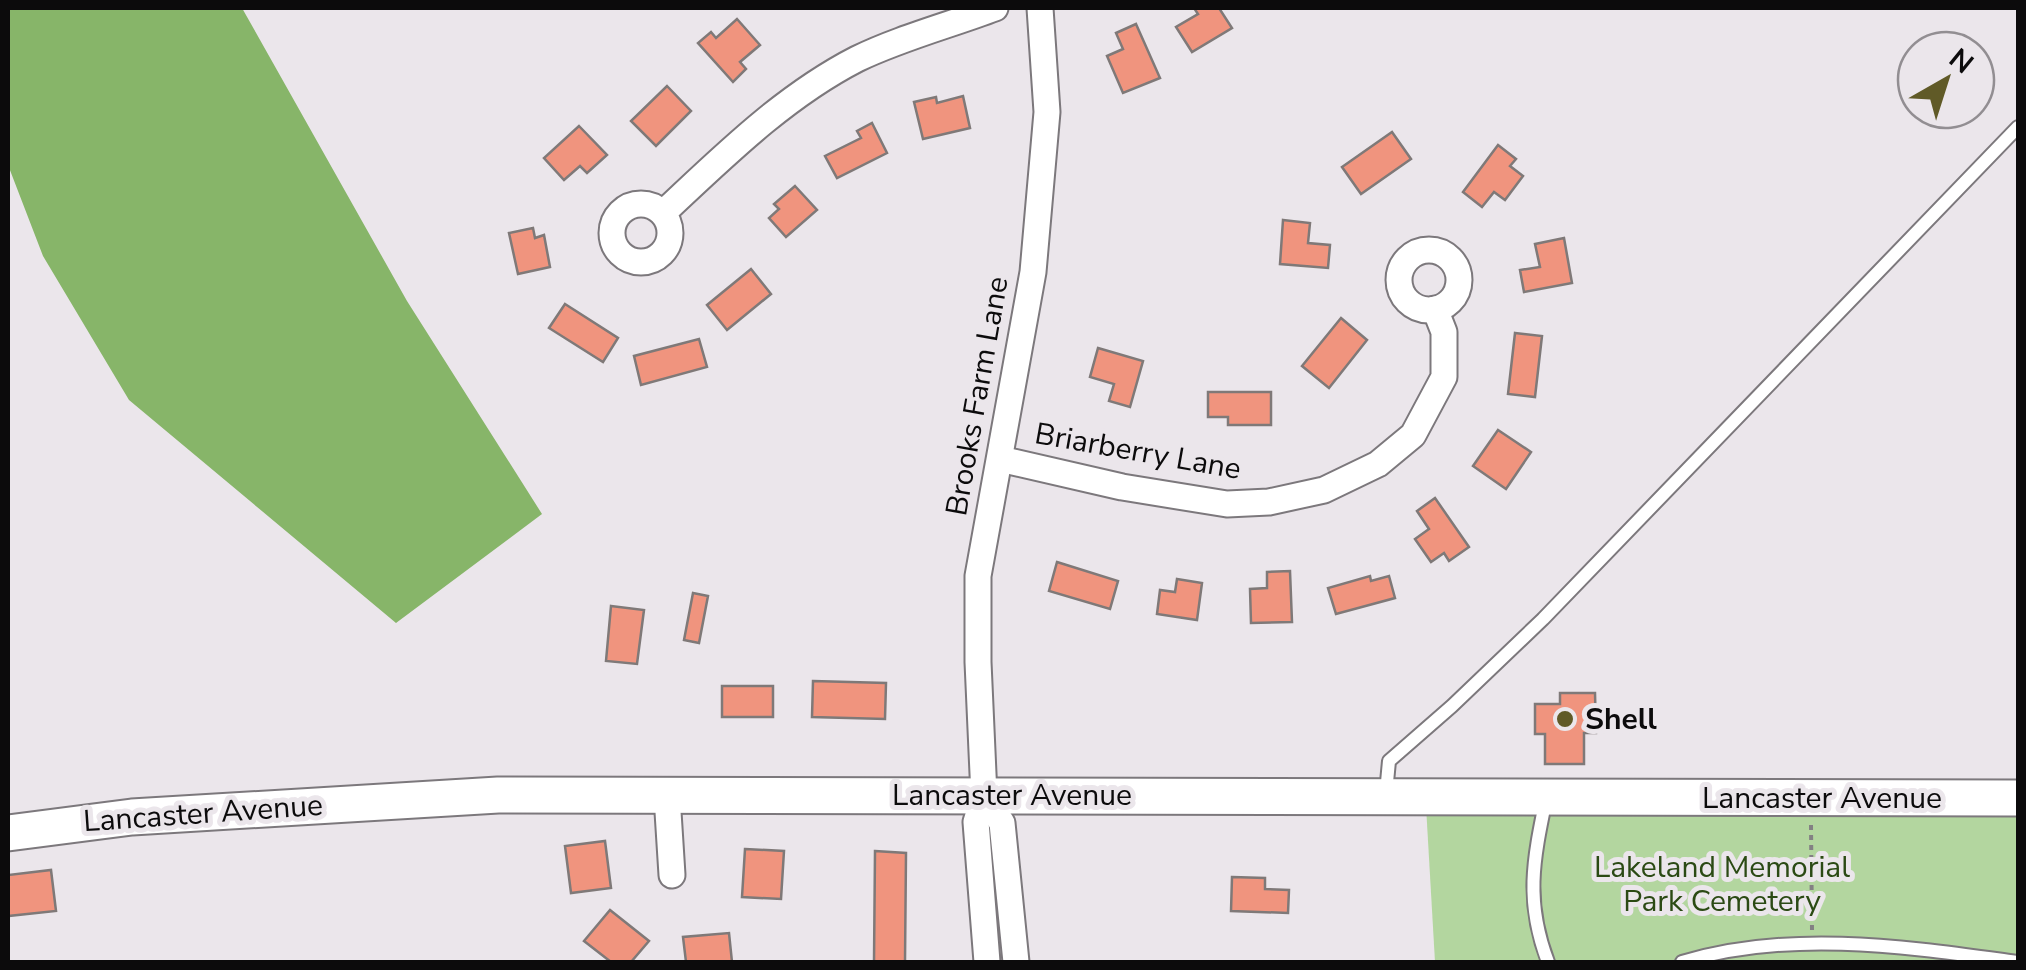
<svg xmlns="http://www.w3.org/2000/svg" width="2026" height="970" font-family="'Nunito Sans',sans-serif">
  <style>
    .green { fill: #b3d69f }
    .forest { fill: #87b569 }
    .building { fill: #f0947e; stroke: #7f7978; stroke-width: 2.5 }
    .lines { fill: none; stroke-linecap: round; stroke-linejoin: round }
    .lane-casing { stroke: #7c787c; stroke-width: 16 }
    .street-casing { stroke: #7c787c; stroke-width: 29 }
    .secondary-casing { stroke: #7c787c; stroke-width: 39 }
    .path { stroke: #838083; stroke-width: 4; stroke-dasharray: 5 5; stroke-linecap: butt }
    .lane { stroke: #fff; stroke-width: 12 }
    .street { stroke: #fff; stroke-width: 25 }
    .secondary { stroke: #fff; stroke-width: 35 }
    .poi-dot { fill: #605a27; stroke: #ebe6eb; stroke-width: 4 }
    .labels { text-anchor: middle; stroke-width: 10; stroke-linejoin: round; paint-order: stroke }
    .street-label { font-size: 30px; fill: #0c0b0c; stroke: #ebe6eb }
    .poi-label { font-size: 30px; font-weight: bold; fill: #0c0b0c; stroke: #ebe6eb; text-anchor: start }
    .park-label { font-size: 30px; fill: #2b4a14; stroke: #ebe6eb }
  </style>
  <rect width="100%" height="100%" fill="#ebe6eb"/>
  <!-- green -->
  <path class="green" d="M1426,806L2018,807V962H1435Z"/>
  <!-- forest -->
  <path class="forest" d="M8,8H242L407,301L542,514L396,623L129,400L43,256L8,165Z"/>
  <!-- building -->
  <g class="building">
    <path d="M1194,8H1219L1232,28L1192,52L1176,27L1198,14Z"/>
    <path d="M737,19L760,45L740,62L746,69L733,82L698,43L711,32L716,38Z"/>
    <path d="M1136,24L1160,78L1123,93L1107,56L1123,49L1116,33Z"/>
    <path d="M667,86L691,111L656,146L631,121Z"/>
    <path d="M963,96L970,128L923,139L914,102L936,97L937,103Z"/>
    <path d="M872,123L887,153L837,178L825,156L861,138L857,131Z"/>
    <path d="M579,126L607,155L587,173L580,166L564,180L544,158Z"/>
    <path d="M1392,132L1411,159L1361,194L1342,167Z"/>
    <path d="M1498,145L1516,159L1510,166L1523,176L1505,200L1494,192L1482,207L1463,192Z"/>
    <path d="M795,186L817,210L786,237L769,218L779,209L774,204Z"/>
    <path d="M1283,220L1310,223L1308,243L1330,245L1328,268L1280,264Z"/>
    <path d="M533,228L535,238L544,235L550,267L518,274L509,233Z"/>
    <path d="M1564,238L1572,283L1524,292L1520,270L1540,267L1535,244Z"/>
    <path d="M751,269L771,294L727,330L707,305Z"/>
    <path d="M565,304L618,338L603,362L549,328Z"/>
    <path d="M1341,318L1367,340L1329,388L1302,366Z"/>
    <path d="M1515,333L1542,336L1535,397L1508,394Z"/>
    <path d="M699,339L707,367L641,385L634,356Z"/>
    <path d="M1098,348L1143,361L1130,407L1109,401L1114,384L1090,377Z"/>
    <path d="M1208,392H1271V425H1228V417H1208Z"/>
    <path d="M1498,430L1531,452L1506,489L1473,466Z"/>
    <path d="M1435,498L1469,547L1449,561L1444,553L1431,562L1415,539L1429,529L1417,511Z"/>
    <path d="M1057,562L1118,581L1110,609L1049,591Z"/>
    <path d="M1290,571L1292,622L1251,623L1250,589L1267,588V572Z"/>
    <path d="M1370,576L1371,581L1389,576L1395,598L1336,614L1328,588Z"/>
    <path d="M1177,579L1202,583L1197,620L1157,614L1160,590L1175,592Z"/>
    <path d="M693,593L708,596L699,643L684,640Z"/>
    <path d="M611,606L644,610L637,664L606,661Z"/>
    <path d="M813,681L886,683L885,719L812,717Z"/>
    <rect x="722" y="686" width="51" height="31"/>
    <path d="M1560,693H1595L1596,733H1584V764H1545V734H1535V704H1560Z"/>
    <path d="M605,841L611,888L571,893L565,846Z"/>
    <path d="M745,849L784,851L781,899L742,897Z"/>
    <path d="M875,851L906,853L905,962H874Z"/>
    <path d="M51,870L56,911L8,916V875Z"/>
    <path d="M1232,877L1265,878V889L1289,890L1288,913L1231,911Z"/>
    <path d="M610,910L649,941L631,962H611L584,941Z"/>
    <path d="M729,933L732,962H686L683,937Z"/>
  </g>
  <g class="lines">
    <!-- lane casing -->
    <g class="lane-casing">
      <g id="lane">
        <path d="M1386,793L1389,761L1452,706L1543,619L2018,127"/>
        <path d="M1546,799C1533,861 1525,902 1548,962"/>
        <path d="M1682,962C1791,929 1907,947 2018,962"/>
      </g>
    </g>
    <!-- street casing -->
    <g class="street-casing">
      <g id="street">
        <circle cx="641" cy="233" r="29"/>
        <path d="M663,213C723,157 783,97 857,59C900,38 950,25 995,8"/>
        <circle cx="1429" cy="280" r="30"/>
        <path d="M1000,459L1122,487L1227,504L1269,502L1324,490L1378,464L1413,435L1444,377V332L1435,309"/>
        <path d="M667,796L672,875"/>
        <path d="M984,796L1002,823L1016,962"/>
        <path d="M987,962L976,822L984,796L978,662V576L1033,272L1047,112L1040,8"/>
      </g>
    </g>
    <!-- secondary casing -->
    <g class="secondary-casing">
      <path id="secondary" d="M8,833L132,817L498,795L2018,798"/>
    </g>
    <!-- path -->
    <path class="path" d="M1811,825L1812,930"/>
    <!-- lane -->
    <use href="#lane" class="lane"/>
    <!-- street -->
    <use href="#street" class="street"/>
    <!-- secondary -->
    <use href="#secondary" class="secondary"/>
  </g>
  <!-- markers -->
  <circle class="poi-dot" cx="1565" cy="719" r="10"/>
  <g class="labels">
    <!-- street labels -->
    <g class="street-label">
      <text transform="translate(977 396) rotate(-80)" y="10">Brooks Farm Lane</text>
      <text transform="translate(1138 451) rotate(10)" y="10">Briarberry Lane</text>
      <text x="1012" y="805">Lancaster Avenue</text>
      <text x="1822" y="808">Lancaster Avenue</text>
      <text transform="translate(203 813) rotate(-4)" y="10">Lancaster Avenue</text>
    </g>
    <!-- poi labels -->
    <g class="poi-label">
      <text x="1585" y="729">Shell</text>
    </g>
    <!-- park labels -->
    <g class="park-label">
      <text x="1722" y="877">Lakeland Memorial<tspan x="1722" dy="34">Park Cemetery</tspan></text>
    </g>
  </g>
  <!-- border -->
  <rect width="2026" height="970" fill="none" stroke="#0c0b0c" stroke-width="20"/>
  <!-- north arrow -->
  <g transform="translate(1946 80) rotate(39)"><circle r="48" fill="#ebe6eb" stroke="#928e92" stroke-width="2.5"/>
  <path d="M0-8L18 38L0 25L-18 38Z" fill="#605a27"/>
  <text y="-15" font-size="28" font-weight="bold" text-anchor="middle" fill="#0c0b0c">N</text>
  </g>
</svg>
